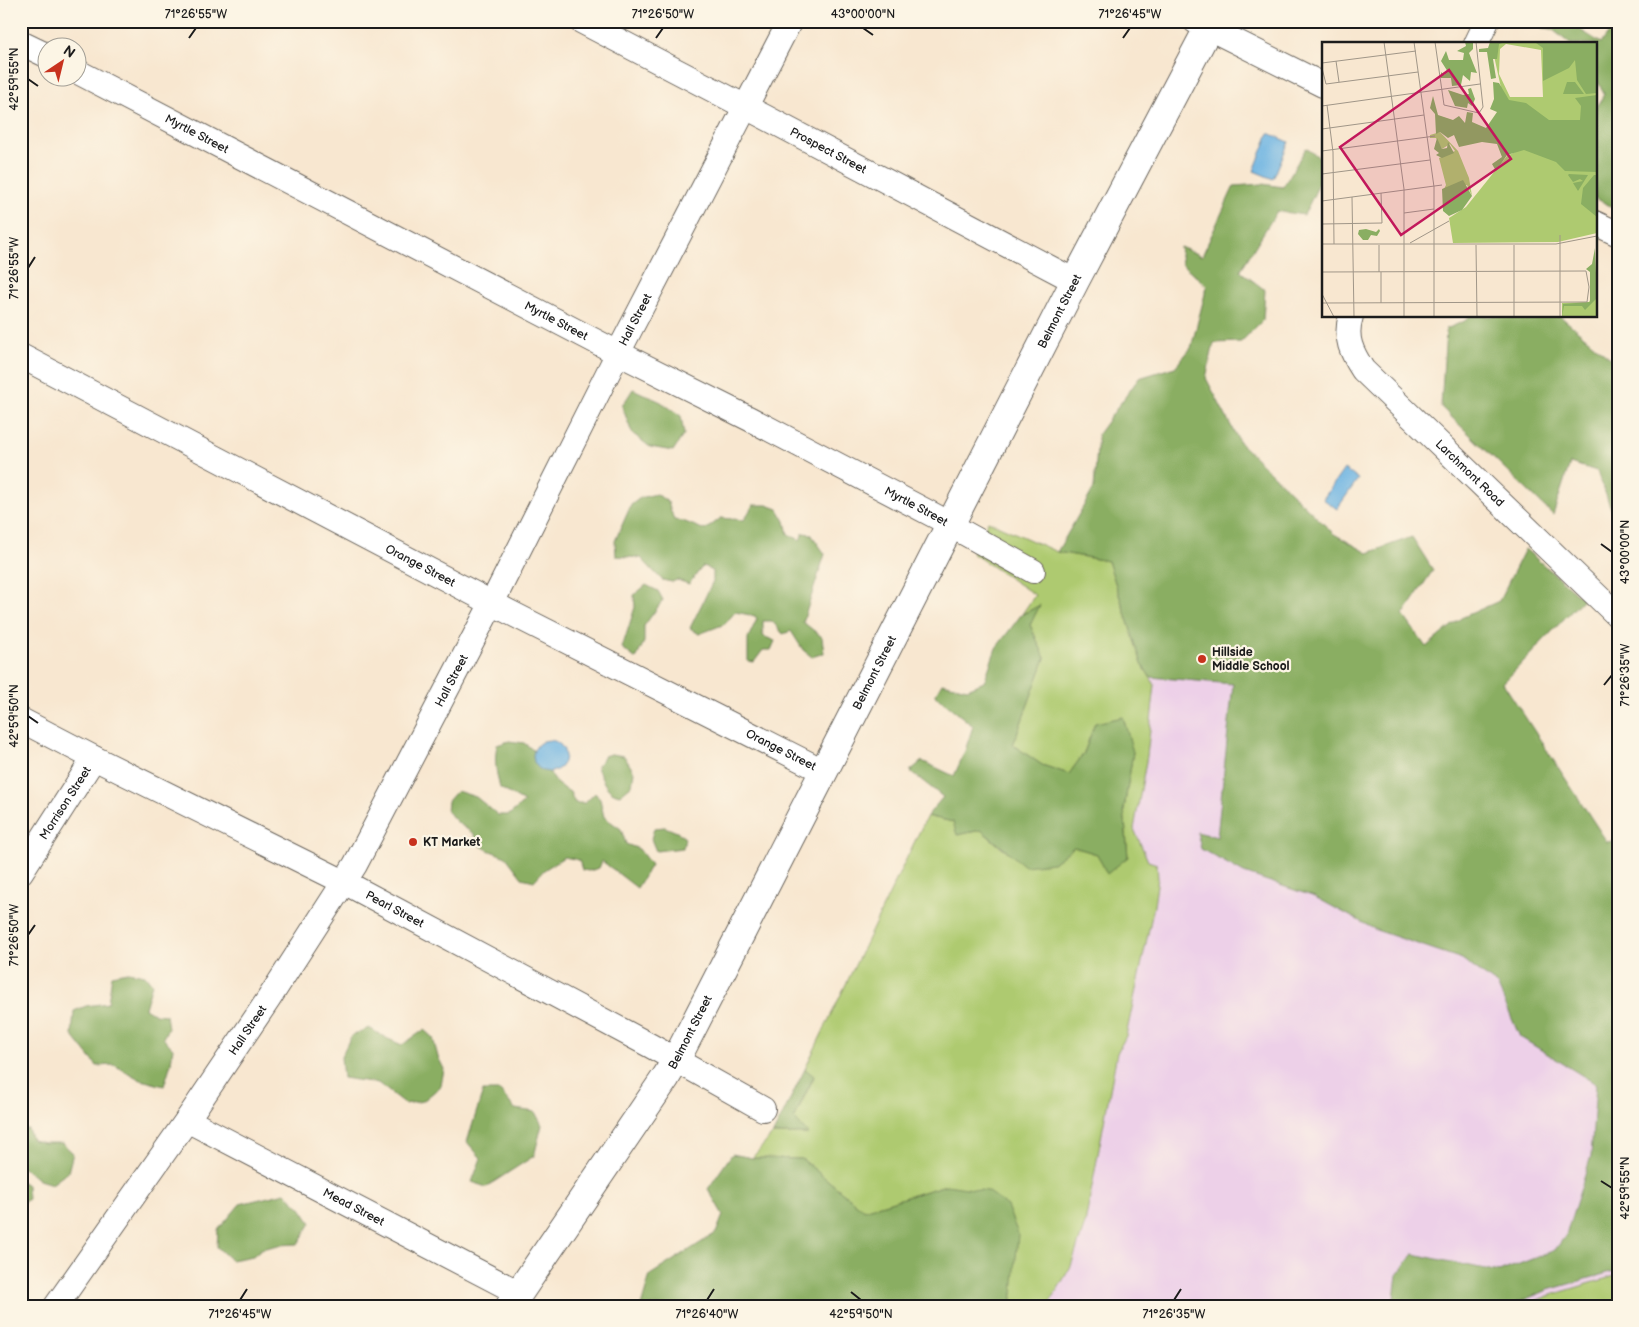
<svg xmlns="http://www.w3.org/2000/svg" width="1639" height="1327" font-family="'Balsamiq Sans',sans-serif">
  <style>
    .built { fill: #edd0e8 }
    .green { fill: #aeca70; stroke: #657346 }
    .forest { fill: #8aae62; stroke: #53653f }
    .water { fill: #6bb2e2; stroke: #44677f }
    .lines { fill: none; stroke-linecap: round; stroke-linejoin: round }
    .minor-casing { stroke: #69635b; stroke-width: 26 }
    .tertiary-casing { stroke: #69635b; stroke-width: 30 }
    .minor { stroke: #fff; stroke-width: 24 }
    .tertiary { stroke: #fff; stroke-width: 28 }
    .ticks { fill: none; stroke: #1c1c1c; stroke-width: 2 }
    .poi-dot { fill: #c8321e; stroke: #fcf5e5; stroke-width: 2 }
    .labels { text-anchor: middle; stroke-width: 4.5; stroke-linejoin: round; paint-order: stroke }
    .street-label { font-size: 12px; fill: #1c1c1c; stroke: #fcf5e5 }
    .poi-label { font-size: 12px; font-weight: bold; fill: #1c1c1c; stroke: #fcf5e5; text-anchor: start }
    .inset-road { fill: none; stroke: #a09688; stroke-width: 1 }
    .view { fill: #c2185b; fill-opacity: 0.15; stroke: #c2185b; stroke-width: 2.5 }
    .inset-edge { fill: none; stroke: #1c1c1c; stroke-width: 2.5 }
    .neatline { fill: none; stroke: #1c1c1c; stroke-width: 2 }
    .ticks-label { font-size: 12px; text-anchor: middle; fill: #1c1c1c }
  </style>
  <rect width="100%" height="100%" fill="#fcf5e5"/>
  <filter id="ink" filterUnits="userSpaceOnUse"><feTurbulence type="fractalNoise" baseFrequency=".02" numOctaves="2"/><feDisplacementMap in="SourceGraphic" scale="10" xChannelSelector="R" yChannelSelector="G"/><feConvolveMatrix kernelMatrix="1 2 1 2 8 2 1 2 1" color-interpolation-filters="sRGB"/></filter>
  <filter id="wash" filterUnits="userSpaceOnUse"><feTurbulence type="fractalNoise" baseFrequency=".0096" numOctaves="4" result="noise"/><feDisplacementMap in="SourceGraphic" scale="20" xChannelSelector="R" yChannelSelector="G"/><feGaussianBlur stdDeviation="1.12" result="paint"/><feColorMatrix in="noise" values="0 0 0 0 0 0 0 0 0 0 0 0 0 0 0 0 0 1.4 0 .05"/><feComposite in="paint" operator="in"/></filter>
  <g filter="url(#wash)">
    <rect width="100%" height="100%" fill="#f8e7d0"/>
    <!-- built -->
    <path class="built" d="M1143,415L1618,903V1275L1548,1296L1523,1306H707Z"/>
    <!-- green -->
    <g class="green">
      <path d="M988,521L1057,552L1108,561L1142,664L1155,685L1147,756L1134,829L1148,861L1157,864L1158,878L1154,906L1126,1036L1117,1053L1085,1224L1071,1266L1048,1306H1010L1013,1294L946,1185L864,1210L802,1159L752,1158L773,1134H807L794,1118L814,1077L805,1069L927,816L953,822L958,835L981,830L1004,850L1053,863L1074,847L1097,854L1128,857L1124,809L1133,752L1095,723L1084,753L1069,774L1042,765L1013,745L1045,658L1030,625L1039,606L1022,614L1035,595L972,553Z"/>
      <path d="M1618,1275V1306H1523L1548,1296Z"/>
    </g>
    <!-- forest -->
    <g class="forest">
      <path d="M1514,21H1566L1601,43L1618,21V210L1595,198V111L1604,94L1595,76V44H1570L1552,29L1512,24Z"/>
      <path d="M1306,148L1323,160L1317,188L1304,215L1277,211L1240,271L1265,290L1263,320L1241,342L1214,343L1206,378L1240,443L1334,534L1368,553L1412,537L1433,570L1403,615L1426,647L1461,618L1499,601L1525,549L1583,599L1503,683L1607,842L1618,840V1270L1548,1290L1509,1306H1393L1397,1275L1413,1254L1499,1272L1555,1250L1566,1235L1591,1156L1596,1084L1520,1037L1497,985L1462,959L1376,930L1315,897L1244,873L1201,849L1197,832L1217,837L1233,684L1150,677L1142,664L1108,561L1057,552L1094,488L1098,434L1139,378L1175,367L1191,348L1207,286L1182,264L1180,247L1202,256L1234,186L1262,184L1283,187Z"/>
      <path d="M1469,316H1560L1609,357L1618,362V527L1597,471L1570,463L1553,515L1441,407L1446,329L1465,321Z"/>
      <path d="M633,389L661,402L681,416L684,434L673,451L650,447L632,433L622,406Z"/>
      <path d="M656,494L668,502L674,520L683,521L705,530L721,518L744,520L753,505H767L778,509L785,521L788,534L800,540L803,533L811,534L825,554L803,622L822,637L824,653L812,657L803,650L791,631L783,634L772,621H763V636L775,641L771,650H763L754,662L748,661V638L757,619L755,616L735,612L725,624L699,634L690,628L713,581V571L703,566L689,584L677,580L672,582L662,580L641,558L616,556L615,541L631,505L640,498Z"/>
      <path d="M646,585L658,591L663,600L644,626V642L636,659L622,648L635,607L634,595Z"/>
      <path d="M1040,605L1030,625L1045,658L1013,745L1042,765L1069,774L1084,753L1095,723L1123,717L1133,752L1124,809L1128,857L1107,874L1097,854L1074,847L1053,863L1025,866L981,830L957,835L953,822L927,816L943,797L910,771L922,761L954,776L965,751L973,726L935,695L942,683L967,689L984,682L996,648L1021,615Z"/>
      <path d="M509,741L524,743L538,754L557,784L570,792L575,803H585L595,793L600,799L604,817L621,829L626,844L639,849L651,865L637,888L602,861L599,868L589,871L582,870L579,860L564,857L544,870L534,881L522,878L506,857L488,850L476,843L474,834L458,823L447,811L448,801L457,791L476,797L498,815H509L524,802L500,788C496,773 494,760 497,745Z"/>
      <path d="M611,754L624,756L634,772L632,785L620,795C606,793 602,779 597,767L604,756Z"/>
      <path d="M665,827L677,832L685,838L683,848L656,851L651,839L654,828Z"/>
      <path d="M128,972L145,975L152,984L145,1008L155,1014L166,1015L168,1028L163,1038L173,1048L171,1063L164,1086L141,1080L114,1065L97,1066L72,1035L74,1011L86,1006L108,1003L112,975Z"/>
      <path d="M369,1028L386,1038L402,1045L424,1030L433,1038L438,1057L444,1069L441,1086L423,1101L405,1104L378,1083L343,1078L341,1057L351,1036Z"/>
      <path d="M805,1069L814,1076L794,1118L808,1134H773Z"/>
      <path d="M483,1091H500L515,1109L535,1112L542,1125L534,1156L486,1187L472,1182L481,1158L467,1142Z"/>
      <path d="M21,1129H28L32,1140L44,1143H62L73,1153L68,1172L52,1184L39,1180L21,1166Z"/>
      <path d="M732,1154L752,1158L802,1159L864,1210L946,1185L987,1191L1007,1206L1018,1234L1013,1294L1010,1306H641L650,1275L716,1233L723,1215L708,1189Z"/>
      <path d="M21,1181L27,1185L28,1199L21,1204Z"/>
      <path d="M285,1193L301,1208L311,1223L298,1244L279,1245L261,1249L253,1256L231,1260L217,1247L218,1230L240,1204Z"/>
    </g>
    <!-- water -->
    <g class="water">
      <path d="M1269,133L1289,142L1273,179L1254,171Z"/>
      <path d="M1344,469L1358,479L1337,509L1323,499Z"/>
      <circle cx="549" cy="756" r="16"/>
    </g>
  </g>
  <g filter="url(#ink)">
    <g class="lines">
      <!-- minor casing -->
      <g class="minor-casing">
        <g id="minor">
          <path id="s1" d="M581,21L765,117L1075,281"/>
          <path d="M1195,21L1323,85"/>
          <path d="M21,43L48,56"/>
          <path d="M1476,44L1487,21"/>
          <path id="s2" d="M78,72L618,353L750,419L937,517L950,525L1033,571"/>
          <path d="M1595,223L1618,234"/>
          <path id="s3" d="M1351,316C1344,338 1352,353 1363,370L1618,616"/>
          <path id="s4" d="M21,356L511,613L823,771"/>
          <path id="s5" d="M21,720L94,758L344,882L651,1046L763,1109"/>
          <path id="s6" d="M21,872L94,758"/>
          <path id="s7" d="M187,1120L519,1293"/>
          <path id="s8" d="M56,1306L187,1120L268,1000L355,865L492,603L618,353L790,21"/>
        </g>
      </g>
      <!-- tertiary casing -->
      <g class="tertiary-casing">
        <g id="tertiary">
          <path id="s9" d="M510,1306L666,1077L676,1060L1075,281L1212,21"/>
        </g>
      </g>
      <!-- minor -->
      <use href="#minor" class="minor"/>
      <!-- tertiary -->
      <use href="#tertiary" class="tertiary"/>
    </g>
  </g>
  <!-- ticks -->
  <path class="ticks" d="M863,28L873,35M189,38L196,28M656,38L663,28M1123,38L1130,28M28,79L38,86M28,268L35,257M1601,544L1612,552M1604,685L1612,675M28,716L38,723M28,935L35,925M1601,1181L1612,1188M851,1292L861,1300M240,1300L247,1289M707,1300L714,1289M1174,1300L1181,1289"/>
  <!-- markers -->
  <g class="poi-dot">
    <circle cx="1202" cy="659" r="5"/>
    <circle cx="413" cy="842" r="5"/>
  </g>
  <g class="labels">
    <!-- street labels -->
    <g class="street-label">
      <text dy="4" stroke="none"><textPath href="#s2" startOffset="134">Myrtle Street</textPath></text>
      <text dy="4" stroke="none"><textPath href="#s1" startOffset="279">Prospect Street</textPath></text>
      <text dy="4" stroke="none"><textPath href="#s9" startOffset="1138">Belmont Street</textPath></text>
      <text dy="4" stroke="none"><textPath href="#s8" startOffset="1146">Hall Street</textPath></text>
      <text dy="4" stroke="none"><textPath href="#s2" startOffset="539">Myrtle Street</textPath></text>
      <text dy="4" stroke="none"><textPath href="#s3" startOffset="206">Larchmont Road</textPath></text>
      <text dy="4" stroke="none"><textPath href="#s2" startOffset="944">Myrtle Street</textPath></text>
      <text dy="4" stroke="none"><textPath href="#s4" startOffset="451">Orange Street</textPath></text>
      <text dy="4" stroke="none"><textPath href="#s9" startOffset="732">Belmont Street</textPath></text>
      <text dy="4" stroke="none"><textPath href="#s8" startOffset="741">Hall Street</textPath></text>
      <text dy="4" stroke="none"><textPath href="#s4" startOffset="856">Orange Street</textPath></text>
      <text dy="4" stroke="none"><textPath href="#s6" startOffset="82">Morrison Street</textPath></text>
      <text dy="4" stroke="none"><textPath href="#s5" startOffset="419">Pearl Street</textPath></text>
      <text dy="4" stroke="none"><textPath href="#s8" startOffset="336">Hall Street</textPath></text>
      <text dy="4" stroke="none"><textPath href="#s9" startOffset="328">Belmont Street</textPath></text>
      <text dy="4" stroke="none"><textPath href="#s7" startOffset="188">Mead Street</textPath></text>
    </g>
    <!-- poi labels -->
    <g class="poi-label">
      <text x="1212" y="656">Hillside<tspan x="1212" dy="14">Middle School</tspan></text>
      <text x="423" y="846">KT Market</text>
    </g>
  </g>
  <!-- overview -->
  <g transform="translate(1322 42)">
    <rect width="275" height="275" fill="#f8e7d0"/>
    <path d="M169,0H275V191L236,200L131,201L127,176L144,165L185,114L193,110ZM184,2L219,8L221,55H188L177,32L178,7ZM118,90L136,109L147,136L150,154L145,143L122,147L124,143L117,116L133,109L128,102L120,107L114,96H108V93ZM275,245V275H240V261L267,260Z" fill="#aeca70" fill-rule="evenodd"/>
    <path d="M143,0H151V7L147,11L155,31L149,30L148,39L141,33L139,43L130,44L129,36H119V30L122,33L126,30L119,19L124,9L127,18H141L142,11L135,9L144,4ZM168,0H184L177,2L175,17H171L174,36L169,37L165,10H157V7L166,6ZM187,0H275V51L264,52L255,38L253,18L247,26L221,39V6L214,1ZM171,40L177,41L187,58L204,61L227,78H258L259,64L253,56L275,53V130L243,129L234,120L202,108L185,113L174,129L170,122L180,115L175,102L160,100L137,105L132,93L126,96L118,90L114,92L113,72L108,66L111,54L116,73L131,78L137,74L143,81L145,70L151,71L150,80L164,86L175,70L168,67L172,57ZM245,40H253L262,52H241ZM149,46L153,57L150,64L146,61L145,66L133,64L126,48L141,53L147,52L146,47ZM115,96L120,107L125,106L126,100L132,111L120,116L114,113L117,111L112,107ZM246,133L247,132L266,133L256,149L251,141L261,139L258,137L251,140ZM272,133H275V175L259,162L261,146ZM141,138L150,154L140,168L127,174L121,169L120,147ZM44,187L54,190L57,187L58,189L55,194L49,193L46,198H41L36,192L37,188ZM273,206L275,256L263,268L260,264H242L240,275L241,262L268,260V230L264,227L270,222Z" fill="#8aae62"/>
    <path class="inset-road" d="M62,0L82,147V275M92,0L112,145V275M113,0L122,63L157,71L161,65L154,0M14,19L17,40M0,21L94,9M0,26L4,42L96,30M5,63L11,110L12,202M0,64L158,42M0,87L102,73M0,109L113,94M0,132L108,118M30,155L32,275M0,159L120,143M82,171L112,167M0,182L60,181L59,151M238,193V275M88,201L127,179M0,202H234L275,194M57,203V230M154,203L155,275M192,203V275M0,230L264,229L267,245L265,260L0,261M59,230V261M0,252L12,275"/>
    <path class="view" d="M127,28L189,117L79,193L18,105Z"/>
    <rect width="275" height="275" class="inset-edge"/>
  </g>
  <!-- margin -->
  <rect width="1639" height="1327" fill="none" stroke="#fcf5e5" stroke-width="55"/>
  <!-- north arrow -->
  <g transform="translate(62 62) rotate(35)"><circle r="24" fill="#fcf5e5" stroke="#a29e95"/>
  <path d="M0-4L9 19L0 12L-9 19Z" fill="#c8321e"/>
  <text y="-8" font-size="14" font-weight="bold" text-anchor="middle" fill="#1c1c1c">N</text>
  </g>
  <rect x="28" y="28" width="1584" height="1272" class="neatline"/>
  <g class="ticks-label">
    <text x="196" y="18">71°26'55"W</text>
    <text x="663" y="18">71°26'50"W</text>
    <text x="863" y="18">43°00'00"N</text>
    <text x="1130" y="18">71°26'45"W</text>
    <text transform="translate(14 79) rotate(-90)" y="4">42°59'55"N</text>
    <text transform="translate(14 268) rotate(-90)" y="4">71°26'55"W</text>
    <text transform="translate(1625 552) rotate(-90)" y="4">43°00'00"N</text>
    <text transform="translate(1625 675) rotate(-90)" y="4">71°26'35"W</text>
    <text transform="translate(14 716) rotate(-90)" y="4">42°59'50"N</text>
    <text transform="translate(14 935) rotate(-90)" y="4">71°26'50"W</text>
    <text transform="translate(1625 1188) rotate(-90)" y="4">42°59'55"N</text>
    <text x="240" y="1318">71°26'45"W</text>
    <text x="707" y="1318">71°26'40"W</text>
    <text x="861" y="1318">42°59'50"N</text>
    <text x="1174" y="1318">71°26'35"W</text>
  </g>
</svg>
